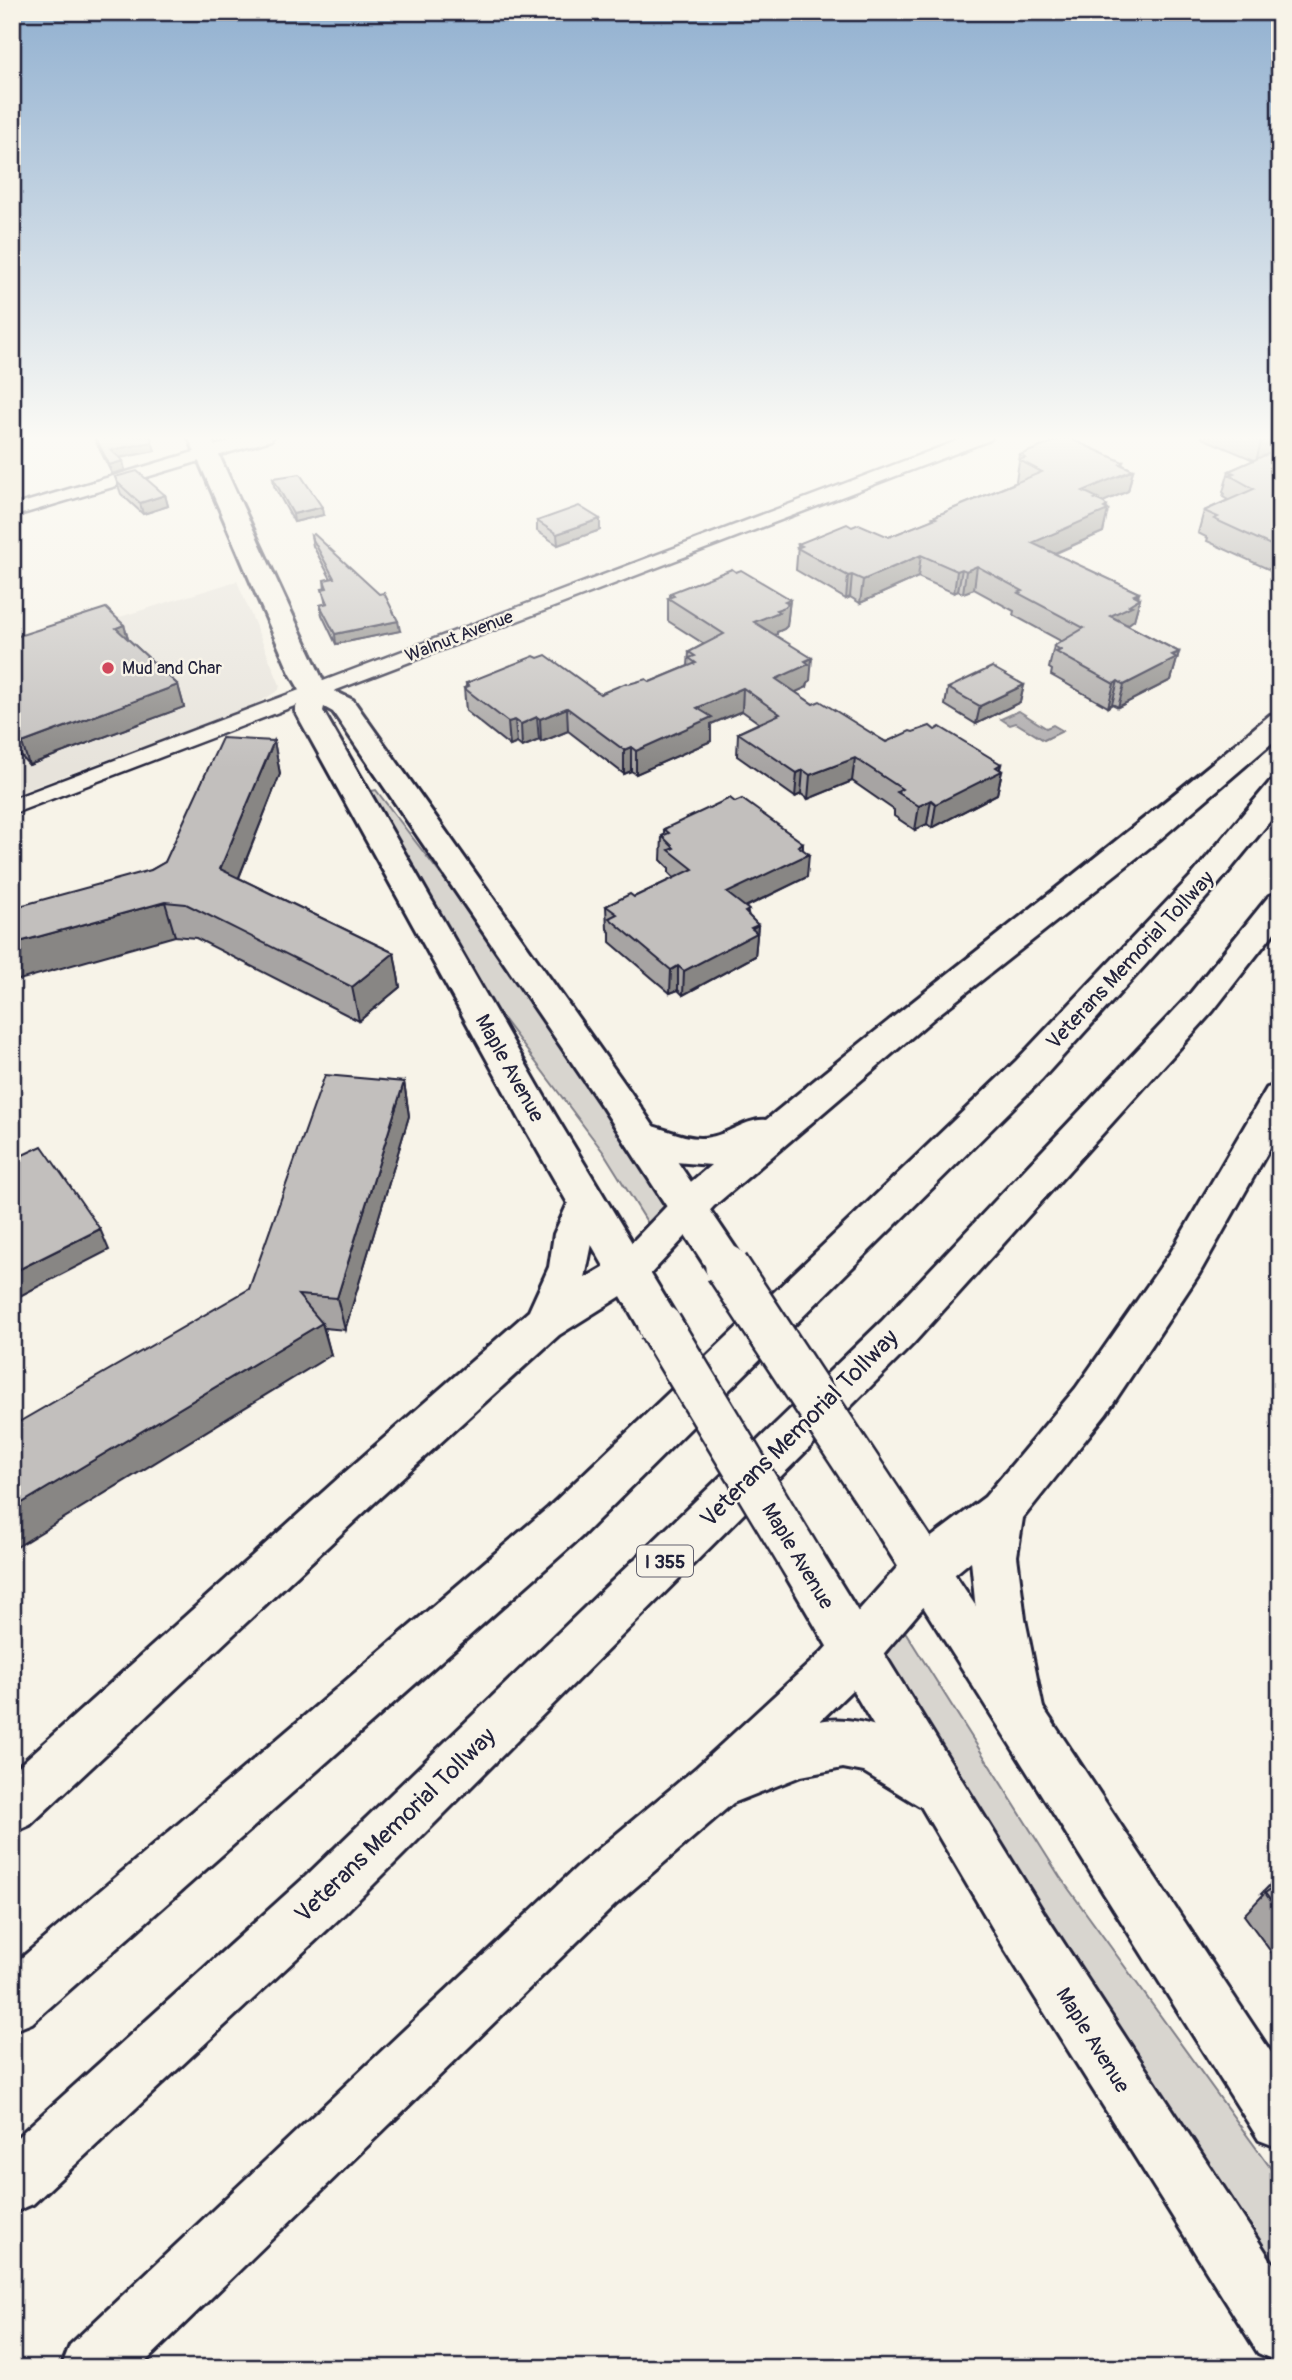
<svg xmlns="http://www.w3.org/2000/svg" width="1292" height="2380" font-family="Pangolin,sans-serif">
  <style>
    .built { fill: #e7e3db }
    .green { fill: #d8d5cf; stroke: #7d7c85; stroke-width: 2 }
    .water { fill: #aeabad; stroke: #76747f; stroke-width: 2 }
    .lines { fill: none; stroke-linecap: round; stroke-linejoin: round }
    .street-casing { stroke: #22223b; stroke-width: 5 }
    .secondary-casing { stroke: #22223b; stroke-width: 6 }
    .highway-casing { stroke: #22223b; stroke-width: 6 }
    .street { fill: #f7f3e8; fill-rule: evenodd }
    .secondary { fill: #f7f3e8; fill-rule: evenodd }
    .highway { fill: #f7f3e8; fill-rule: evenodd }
    .secondary-bridge-casing { stroke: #22223b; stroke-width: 48; stroke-linecap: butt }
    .secondary-bridge { stroke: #f7f3e8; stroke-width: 43 }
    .wall { fill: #a7a4a3; stroke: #22223b; stroke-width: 2 }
    .shaded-wall { fill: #888684; stroke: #22223b; stroke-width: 2 }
    .building { fill: #c2bfbd; stroke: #22223b; stroke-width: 2 }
    .poi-dot { fill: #d1495b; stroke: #f7f3e8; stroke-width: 2.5 }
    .labels { text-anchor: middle; stroke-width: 5; stroke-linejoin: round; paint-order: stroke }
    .far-street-label { font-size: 18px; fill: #22223b; stroke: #f7f3e8 }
    .far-poi-label { font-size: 18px; fill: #22223b; stroke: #f7f3e8; text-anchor: start }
    .shield { fill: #f7f3e8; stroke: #62616f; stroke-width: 2 }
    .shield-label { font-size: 19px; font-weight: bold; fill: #22223b }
    .street-label { font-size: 21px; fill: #22223b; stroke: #f7f3e8 }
    .near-street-label { font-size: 24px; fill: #22223b; stroke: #f7f3e8 }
  </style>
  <rect width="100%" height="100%" fill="#f7f3e8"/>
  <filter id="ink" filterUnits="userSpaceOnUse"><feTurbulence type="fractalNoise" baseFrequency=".0143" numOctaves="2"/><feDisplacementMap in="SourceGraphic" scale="14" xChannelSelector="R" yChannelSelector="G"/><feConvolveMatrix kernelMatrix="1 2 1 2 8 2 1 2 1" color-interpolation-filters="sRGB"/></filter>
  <g filter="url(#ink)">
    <!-- built -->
    <path class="built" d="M237,581L280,685L279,690L255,705L12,795V650Z"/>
    <!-- green -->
    <g class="green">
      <path d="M376,790L470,913L672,1209L649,1225L604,1153L486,996L367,792Z"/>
      <path d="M901,1631L906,1633L1060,1877L1280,2181V2286L1065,1957L884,1659Z"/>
    </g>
    <!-- water -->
    <path class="water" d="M1019,711L1046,728L1053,725L1063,731L1044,740L1016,723L1010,725L1001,719Z"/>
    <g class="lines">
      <!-- street casing -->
      <g class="street-casing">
        <g id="street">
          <path d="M248,436H274L271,440L12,517V506Z"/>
          <path d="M970,436H993L990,440L12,814V799Z"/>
        </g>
      </g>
      <!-- secondary casing -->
      <g class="secondary-casing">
        <g id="secondary">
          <path d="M188,436H210L326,687L353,700L629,1090L741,1256L747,1267L741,1278L727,1283L713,1278L603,1108L333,712L324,707L323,711L555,1115L675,1314L681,1326L675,1338L660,1343L645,1338L523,1125L295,711L301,692L290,673Z"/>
          <path d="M889,1493L905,1499L1280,2066V2148L1259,2140L873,1527L866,1513L873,1499Z"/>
          <path d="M804,1544L820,1550L1044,1913L1280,2274V2363L1258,2353L1006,1951L788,1580L781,1565L788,1550Z"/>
        </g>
      </g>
      <!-- highway casing -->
      <g class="highway-casing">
        <g id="highway">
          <path d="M1280,713V736L1159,840L934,1018L714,1206L642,1283L559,1335L374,1503L30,1825L12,1833V1772L342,1475L529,1311L549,1267L554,1234L573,1192L587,1187L601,1192L606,1202L594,1234L585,1278L614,1261L686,1186L711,1165L675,1162L628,1146L622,1136L628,1126C653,1119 676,1139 702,1138C725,1138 745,1118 766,1120C932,983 1105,854 1270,715Z"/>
          <path d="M1280,780V809L1215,888L1042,1079L580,1538L32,2023L12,2031V1966L548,1508L1016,1061L1193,874L1269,783Z"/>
          <path d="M1280,893V925L1213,1011L912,1345L342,1916L33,2204L12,2213V2142L304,1878L882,1321L1189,995L1269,896Z"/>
          <path d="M1280,1084V1130L1199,1274L1106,1414L1023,1518L1017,1556L1025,1619L1044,1713L1037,1730L1019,1737L1001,1730C980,1681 977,1615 971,1561L943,1584L856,1686L820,1721C861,1713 921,1740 952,1767C957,1772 959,1781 962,1787L954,1805L936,1813L918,1805L864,1772L843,1768L801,1776L733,1803L615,1905L139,2368H61L70,2345L577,1867L697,1767L822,1652L909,1554L985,1497L1076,1388L1171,1252L1267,1088Z"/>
        </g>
      </g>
      <!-- street -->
      <use href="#street" class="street"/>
      <!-- secondary -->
      <use href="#secondary" class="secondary"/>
      <!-- highway -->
      <use href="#highway" class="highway"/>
      <!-- secondary-bridge casing -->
      <g class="secondary-bridge-casing">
        <g id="secondary-bridge">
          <path d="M727,1267L889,1513"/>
          <path d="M660,1326L804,1565"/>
        </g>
      </g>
      <!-- secondary-bridge -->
      <use href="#secondary-bridge" class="secondary-bridge"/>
    </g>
    <!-- wall -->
    <g class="wall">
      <path d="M93,436H150L155,451L120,458L125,470L112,474Z"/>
      <path d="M1202,436H1280V450L1274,453L1280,455V570L1274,568L1270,570L1207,541L1208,538L1198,533L1204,511L1228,500L1223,497L1224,493L1223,492L1229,471L1254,460L1202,438Z"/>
      <path d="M1020,455L1123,465L1133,470L1128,491L1102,502L1107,509L1103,532L1054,554L1139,593L1138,597L1140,598L1134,620L1127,625L1179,652L1171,680L1118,707L1112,704L1108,707L1051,675L1052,670L1049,668L1054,646L1061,641L1013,615L1014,611L974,589L963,593L958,591L954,593L918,577L860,603L850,597L846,599L796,570L798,544L852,527L889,537L932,520L933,517L1017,482L1016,481Z"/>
      <path d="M115,477L165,495L168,506L143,514L121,494Z"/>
      <path d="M273,478L323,515L294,522L274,486Z"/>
      <path d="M537,521L600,530L558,545L537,531Z"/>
      <path d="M311,536L400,631L336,644L322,615L320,605L326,604L322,589H325L324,580L331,579L313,546Z"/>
      <path d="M670,593L790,599L787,626L784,629L777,632V634L775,635L810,681L808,682L807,687L795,692L813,704L886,742L913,732L1001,764L1000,769L1002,771L997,794L932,828L927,824L915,830L894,816V810L852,781L808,799L801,794L795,797L737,756L738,733L759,723L742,711L711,724V741L636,774L631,771L624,774L568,731L541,742L539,740L522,747L517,743L510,746L466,711L464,688L466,687V683L600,694L629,684L650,682L688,666L689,652L704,644L668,621V598H670Z"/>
      <path d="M124,625L128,639L178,685L184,707L29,765L12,746V638Z"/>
      <path d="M1024,685L1020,702L976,724L945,705L948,688Z"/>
      <path d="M274,741L280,774L239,878L394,953L400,987L359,1021L196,938L175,936L151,870L165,862Z"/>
      <path d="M735,802L803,843V849L807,877L746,907L749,916L758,925L755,956L683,995L678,990L670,993L610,942V932L607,929L606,906L634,897L674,878L669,873V868L661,860L662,836L664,835V829Z"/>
      <path d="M404,1082L409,1116L345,1330L324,1328L331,1355L249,1289Z"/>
      <path d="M1280,1875V1964L1244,1915L1263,1895L1261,1894Z"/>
    </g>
    <!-- shaded-wall -->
    <g class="shaded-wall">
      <path d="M1277,436H1280V450L1256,461L1261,442Z"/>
      <path d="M152,442L155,451L113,459L111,450Z"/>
      <path d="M123,461L125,470L112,474L109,465Z"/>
      <path d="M1123,462L1120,476L1133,470L1128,491L1096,505L1104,508L1107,506L1106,511L1108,510L1103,532L1027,565L1032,543L1083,491Z"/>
      <path d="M165,495L168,506L143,514L140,503Z"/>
      <path d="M322,507L323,515L294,522L293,514Z"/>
      <path d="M600,519V530L558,545L557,534Z"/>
      <path d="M1280,547V551L1274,568L1270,570L1277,548Z"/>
      <path d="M921,555L918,577L860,603L863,580Z"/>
      <path d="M977,566L974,589L963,593L966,571Z"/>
      <path d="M962,569L958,591L954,593L957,571Z"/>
      <path d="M852,575L850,597L846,599L848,576Z"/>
      <path d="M1139,593L1137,599L1140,598L1134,620L1127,625L1110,616L1134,595Z"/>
      <path d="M790,599L787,626L784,629L777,632V634L753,645L754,622L776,610L785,601Z"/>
      <path d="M398,621L400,631L336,644L335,634Z"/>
      <path d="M124,625L130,646L116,628Z"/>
      <path d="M1179,652L1171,680L1118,707L1124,685Z"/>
      <path d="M812,658L810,681L808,682L807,687L774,702L776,679Z"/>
      <path d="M1118,681L1112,704L1108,707L1114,684Z"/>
      <path d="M178,685L184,707L29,765L22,743Z"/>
      <path d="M1024,685L1020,702L976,724L980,706Z"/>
      <path d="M743,688L742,711L711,724V741L636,774V751L697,708Z"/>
      <path d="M567,708L568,731L541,742L540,719Z"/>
      <path d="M537,717L539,740L522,747L521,724Z"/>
      <path d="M515,720L517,743L510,746L508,722Z"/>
      <path d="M274,741L280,774L229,902L220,869Z"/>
      <path d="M631,747V771L624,774V750Z"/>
      <path d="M855,758L852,781L808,799L810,775Z"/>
      <path d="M1001,764L999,772L1002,771L997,794L932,828L936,804Z"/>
      <path d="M803,770L801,794L795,797L797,773Z"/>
      <path d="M931,800L927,824L915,830L919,806Z"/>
      <path d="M803,843L802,857L809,854L807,877L726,916L727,893Z"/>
      <path d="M165,902L175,936L12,982V944Z"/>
      <path d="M758,925L755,956L683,995L684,971Z"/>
      <path d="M394,953L400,987L359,1021L352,987Z"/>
      <path d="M678,966V990L670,993L671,970Z"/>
      <path d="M404,1082L409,1116L345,1330L337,1298Z"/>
      <path d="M100,1229L109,1250L12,1300V1273Z"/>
      <path d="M322,1323L331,1355L12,1550V1509Z"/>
    </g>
    <!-- building -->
    <g class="building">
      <path d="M95,436H150L152,442L111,450L123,461L109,465Z"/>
      <path d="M1245,436H1277L1261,442Z"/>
      <path d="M1063,438L1071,439L1123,462L1120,464L1133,470L1083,491L1098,498L1095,499L1104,503L1107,506L1104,508L1108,510L1032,543L1139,593L1134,595L1140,598L1129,605L1132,606L1110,616L1179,652L1172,655L1177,658L1124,685L1118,681L1114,684L1056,652L1061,650L1054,646L1084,628L1018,593L1023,591L977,566L966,571L962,569L957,571L921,555L863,580L852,575L848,576L797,548L802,546L798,544L847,524L852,527L859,524L889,537L936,518L933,517L1042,472L1019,460L1025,458L1020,455Z"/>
      <path d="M1272,452L1280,455V547L1277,548L1214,519L1218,517L1204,511L1254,489L1229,475L1234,473L1229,471Z"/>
      <path d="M137,471L165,495L140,503L118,483L115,477Z"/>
      <path d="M300,474L322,507L293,514L273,478Z"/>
      <path d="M579,506L600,519L557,534L537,521Z"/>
      <path d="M314,534L379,594L384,593L398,621L335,634L320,605L328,603L322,589L327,588L324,580L334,578L311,536Z"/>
      <path d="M732,569L736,572L741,570L790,599L785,601L789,603L785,607L776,610L779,612L754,622L812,658L805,661L809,664L776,679L813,704L820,701L886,742L910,731L913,732L930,726L935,730L940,727L1001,764L996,767L1002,771L936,804L931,800L919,806L897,792L902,789L855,758L810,775L803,770L797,773L738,733L780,714L743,688L697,708L712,717L636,751L631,747L624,750L567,708L540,719L537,717L521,724L515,720L508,722L464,688L469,686L466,683L534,656L538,658L546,655L600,694L626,683L629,684L646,679L650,682L696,663L689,658L695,656L689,652L724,634L668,598L674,596L670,593Z"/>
      <path d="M106,608L124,625L116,628L178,685L22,743L12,733V638Z"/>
      <path d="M992,667L1024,685L980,706L948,688Z"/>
      <path d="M222,738L274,741L220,869L394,953L352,987L186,904L165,902L12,944V908L151,870L165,862Z"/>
      <path d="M730,798L735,802L742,799L803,843L798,846L809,854L727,893L749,910L745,912L758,925L751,928L757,933L684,971L678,966L671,970L609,918L617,914L606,906L630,894L634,897L693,869L669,850L674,848L662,836L669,833L664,829Z"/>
      <path d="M325,1075L404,1082L337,1298L298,1295L322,1323L12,1509V1426L249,1289Z"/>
      <path d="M42,1146L100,1229L12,1273V1160Z"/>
      <path d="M1280,1883V1913L1265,1893Z"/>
    </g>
  </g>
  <!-- sky -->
  <linearGradient id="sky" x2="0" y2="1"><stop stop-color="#91b0d0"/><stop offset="0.57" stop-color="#fbfaf5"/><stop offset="1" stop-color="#fbfaf5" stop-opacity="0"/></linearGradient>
  <rect width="1292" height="769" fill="url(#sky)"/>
  <!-- markers -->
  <circle class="poi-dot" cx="108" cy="668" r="7"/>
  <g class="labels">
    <!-- far-street labels -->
    <g class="far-street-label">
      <text transform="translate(459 636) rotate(-21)" y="6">Walnut Avenue</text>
    </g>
    <!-- far-poi labels -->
    <g class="far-poi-label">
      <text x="122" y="674">Mud and Char</text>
    </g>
    <!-- shield labels -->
    <rect class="shield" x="637" y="1545.5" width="56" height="31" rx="5"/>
    <g class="shield-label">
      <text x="665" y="1568">I 355</text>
    </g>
    <!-- street labels -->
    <g class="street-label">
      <text transform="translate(1130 960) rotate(-47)" y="7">Veterans Memorial Tollway</text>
      <text transform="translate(510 1068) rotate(61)" y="7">Maple Avenue</text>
      <text transform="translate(798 1556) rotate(59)" y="7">Maple Avenue</text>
      <text transform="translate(1093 2040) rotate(58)" y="7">Maple Avenue</text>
    </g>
    <!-- near-street labels -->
    <g class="near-street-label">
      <text transform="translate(799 1428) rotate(-45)" y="8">Veterans Memorial Tollway</text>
      <text transform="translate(395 1825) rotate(-44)" y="8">Veterans Memorial Tollway</text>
    </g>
  </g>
  <!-- margin -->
  <rect width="1292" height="2380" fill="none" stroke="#f7f3e8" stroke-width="42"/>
  <rect x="21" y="21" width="1250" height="2338" fill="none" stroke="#22223b" stroke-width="2.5" filter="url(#ink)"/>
</svg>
